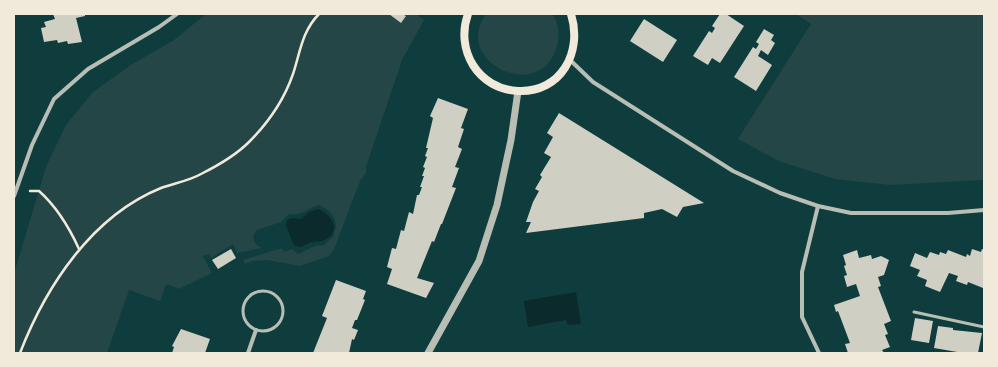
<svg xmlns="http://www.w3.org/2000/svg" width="998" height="367" font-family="Figtree,sans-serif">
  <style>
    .green { fill: #244646 }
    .water { fill: #0a2a2b }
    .building { fill: #cfcfc3 }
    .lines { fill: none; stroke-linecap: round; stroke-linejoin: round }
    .path { stroke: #f1e9da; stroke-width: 2.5 }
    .service { stroke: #b8beb3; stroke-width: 3 }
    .minor { stroke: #b8beb3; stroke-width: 4 }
    .tertiary { stroke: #b8beb3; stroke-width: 7 }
    .secondary { stroke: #f1e9da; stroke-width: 8 }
  </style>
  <rect width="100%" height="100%" fill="#0f3d3e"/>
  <!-- green -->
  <g class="green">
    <path d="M206,14H416L424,20L402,60L366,167V173L360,181L334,249L329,256L300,266L267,260L252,261L245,264L243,260L282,248L284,252L292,249L298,254L315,246L324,245L333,237L336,226L335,220L330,212L320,205C307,208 303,216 289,214L281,222L257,230L253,236C254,243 256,245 262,248L237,253L233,244L211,258L209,254L203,256L212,273L179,289L166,284L160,301L129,290L107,353H14V274L46,167L66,125L93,92L131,65L174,40Z"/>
    <path d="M486,14H552C559,23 560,35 557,46C541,105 451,62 486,14Z"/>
    <path d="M796,14H984V180L890,185L835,179L779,161L738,139L811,24Z"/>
  </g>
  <!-- water -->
  <g class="water">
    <path d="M318,209C332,214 342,231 325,240C320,242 316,241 312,242C308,243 304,246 300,247L294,245L286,226L287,220L292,218L301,219L309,212Z"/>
    <path d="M576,292L581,324L568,325L566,320L528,327L524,301Z"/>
  </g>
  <!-- building -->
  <g class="building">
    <path d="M53,14H85V16L76,18L82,42L68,44L67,41L58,43L57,40L44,42L41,28L46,27L44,22L55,19Z"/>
    <path d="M389,14H402L406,16L401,23Z"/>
    <path d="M720,14H726L744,26L720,63L712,58L708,65L693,56L709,31L712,33L715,28L712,26Z"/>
    <path d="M644,19L677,40L663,62L630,41Z"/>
    <path d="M764,29L774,35L771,40L775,43L768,55L761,50L758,56L772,65L756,91L734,77L753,47L756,49L759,44L756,42Z"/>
    <path d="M438,98L468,109L461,128L464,129L458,147L462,149L455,167L459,168L452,187L456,188L442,224H441L434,242L432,241L417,278L434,283L426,298L387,284L392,269L387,267L392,248L396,249L401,230L404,231L409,212L413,214L417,195H419L422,187H420L424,176H422L425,168L423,167L427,157L425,156L428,148H426L433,118L430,116Z"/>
    <path d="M559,113L704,203L683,207L677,217L662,209L644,213V218L526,233L531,222H526L533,202L539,191L535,189L542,177L540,175L551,157L544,153L553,137L547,133Z"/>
    <path d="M231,249L236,258L218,269L212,260Z"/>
    <path d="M972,249L981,252L982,249L984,250L983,288L968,282L967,285L956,281L958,276L949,273L940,292L925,286L927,280L917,276L920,270L910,266L915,253L927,258L930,252L939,255L940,252L946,254L948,250L966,257L967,254L970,256Z"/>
    <path d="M857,250L859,258L871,255L872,259L881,256L889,260L884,275L878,277L881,286L878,287L891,321L884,324L888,334L885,335L890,347L882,350L884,353H848L845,344L850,343L838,311L836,312L834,305L860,296L856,284L847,287L844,276L847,275L844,266L846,265L843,255Z"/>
    <path d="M336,280L366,291L363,299L365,300L357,320H355L352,328L358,330L354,340L352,339L349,353H313L327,318L322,316Z"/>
    <path d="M915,318L933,321L929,343L911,340Z"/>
    <path d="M938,326L953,328V330L982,333L978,353H963L934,348Z"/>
    <path d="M181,329L210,339L205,353H172L174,347L172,346Z"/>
  </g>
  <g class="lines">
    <!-- path -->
    <g class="path">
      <path d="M30,191H39C57,207 69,227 79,249"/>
      <path d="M20,353C46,286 92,216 161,188C174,183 189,181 201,174C217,166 236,155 249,142C268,123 284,100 293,74C300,53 302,31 319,14"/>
    </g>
    <!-- service -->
    <g class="service">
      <circle cx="263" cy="311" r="20"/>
      <path d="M914,312L984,327"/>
    </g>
    <!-- minor -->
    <g class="minor">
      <path d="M570,60L593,82L733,171L780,193L818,206L851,213H948L984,210"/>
      <path d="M14,196L32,145L54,99L88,69L159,27L177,14"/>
      <path d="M818,206L802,272V317L819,353"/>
      <path d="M248,353L256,330"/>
    </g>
    <!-- tertiary -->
    <path class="tertiary" d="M428,353L479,261L497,205L511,140L518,91"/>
    <!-- secondary -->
    <path class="secondary" d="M468,14C455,50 478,89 518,91C561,93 583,52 571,14"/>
  </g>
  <!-- border -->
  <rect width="998" height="367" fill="none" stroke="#f1e9da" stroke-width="30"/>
</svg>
